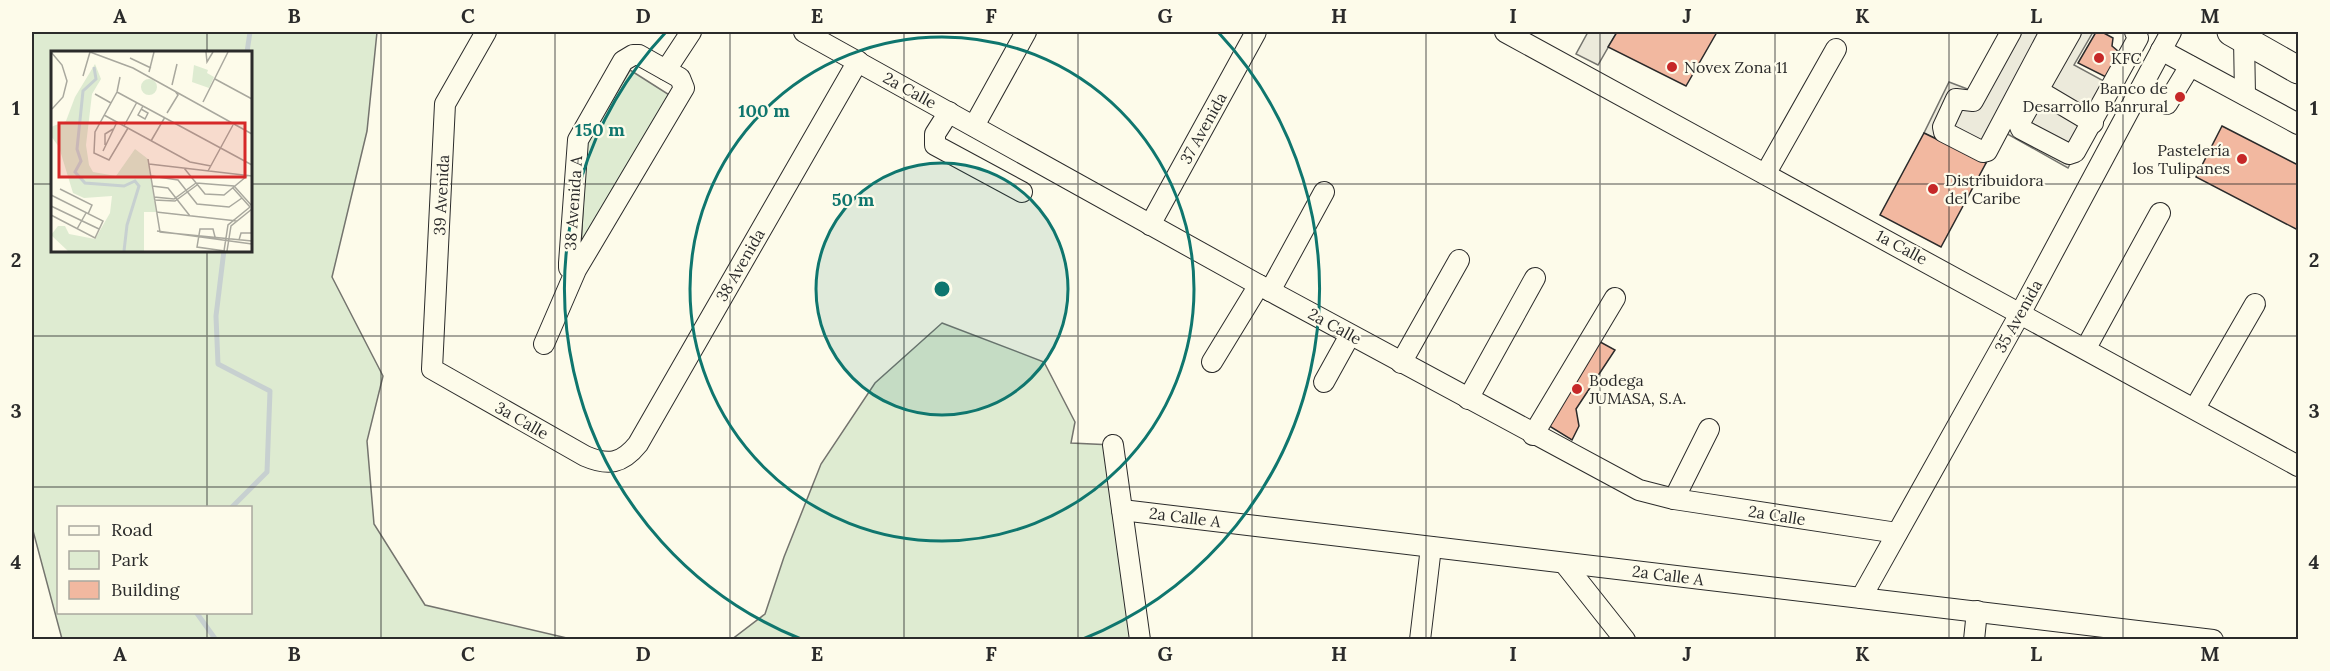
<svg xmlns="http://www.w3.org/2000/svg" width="2330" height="671" font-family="Lora,serif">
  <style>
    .green { fill: #deebd1; stroke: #74746e; stroke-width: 1.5; fill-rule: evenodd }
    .parking { fill: #eceadb; stroke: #74746e; stroke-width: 1.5 }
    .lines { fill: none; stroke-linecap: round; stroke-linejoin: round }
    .stream { stroke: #c7d0d0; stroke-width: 5 }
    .building { fill: #f2b8a0; stroke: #2b2b2b; stroke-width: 1.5 }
    .minor-casing { stroke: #2b2b2b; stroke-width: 22 }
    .highway-casing { stroke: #2b2b2b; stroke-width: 29 }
    .minor { stroke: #fdfbea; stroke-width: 20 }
    .highway { stroke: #fdfbea; stroke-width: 27 }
    .grid { fill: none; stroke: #2b2b2b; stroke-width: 1.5; stroke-opacity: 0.55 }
    .ring { fill: none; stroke: #0f766e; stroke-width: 3 }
    .poi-dot { fill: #c62828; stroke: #fdfbea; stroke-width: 2 }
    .labels { text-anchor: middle; stroke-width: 4.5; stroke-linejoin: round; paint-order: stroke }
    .poi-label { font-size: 16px; fill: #2b2b2b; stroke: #fdfbea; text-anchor: start }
    .street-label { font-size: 16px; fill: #2b2b2b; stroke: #fdfbea }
    .inset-river { fill: none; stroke: #c7d0d0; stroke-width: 3 }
    .inset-road { fill: none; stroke: #a9a89e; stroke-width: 1.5 }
    .view { fill: #d62828; fill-opacity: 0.15; stroke: #d62828; stroke-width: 3 }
    .inset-edge { fill: none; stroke: #2b2b2b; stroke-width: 3 }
    .centre { fill: #0f766e; stroke: #fdfbea; stroke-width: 3 }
    .ring-label { font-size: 18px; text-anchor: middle; font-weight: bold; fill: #0f766e; stroke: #fdfbea; stroke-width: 4.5; stroke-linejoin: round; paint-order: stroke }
    .neatline { fill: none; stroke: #2b2b2b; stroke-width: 2 }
    .grid-label { font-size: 20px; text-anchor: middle; font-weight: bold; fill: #2b2b2b }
  </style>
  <rect width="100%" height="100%" fill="#fdfbea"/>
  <!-- green -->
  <g class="green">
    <path d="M32,32H377L367,131L332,277L383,376L367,441L374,524L425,605L571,639H62L32,527ZM52,52H250V250H52ZM58,508H250V612H58Z"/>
    <path d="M630,70L671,96L581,250L586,144Z"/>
    <path d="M942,323L1044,362L1075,422L1071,443L1113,445L1140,639L731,640L765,614L784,557L821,464L875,383Z"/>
  </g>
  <!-- parking -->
  <g class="parking">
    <path d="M1588,32H1617L1598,65L1576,54Z"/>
    <path d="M2003,32H2093L2074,65L2111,85L2068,168L2004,132L1986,163L1924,133L1949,82L1970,90Z"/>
  </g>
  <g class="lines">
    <!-- stream -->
    <g class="stream">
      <path d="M247,52L250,32"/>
      <path d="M224,250L216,316L218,364L270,391L267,472L231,508"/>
      <path d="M196,612L216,640"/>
    </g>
  </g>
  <!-- building -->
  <g class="building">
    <path d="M1617,32H1717L1686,86L1608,47Z"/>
    <path d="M2096,32H2102L2113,38L2112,46L2119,52L2106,77L2078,63Z"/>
    <path d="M2222,126L2298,165V230L2196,177Z"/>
    <path d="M1924,133L1986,163L1941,247L1880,215Z"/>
    <path d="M1593,338L1615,350L1576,409L1579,426L1572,440L1546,424Z"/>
  </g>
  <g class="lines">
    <!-- minor casing -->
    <g class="minor-casing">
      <g id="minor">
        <path d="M486,32L445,104L432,369L585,456C608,466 622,464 638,444L858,61"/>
        <path d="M804,32L1259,285L1639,490L1674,499L1897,533"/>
        <path d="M1505,32L2298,466"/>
        <path d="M2011,32L1973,101L1956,99L1943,127L1944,132L1983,152L1987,151L2050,32"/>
        <path d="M2071,32L2019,124L2021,129L2069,154L2075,152L2138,38L2135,32"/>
        <path d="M2244,39L2245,95"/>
        <path d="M2161,50L2298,124"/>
        <path d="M666,70L691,32"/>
        <path d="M2140,90L2167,104L2190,66"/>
        <path d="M2039,91L2093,123"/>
        <path d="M949,112L935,134V145L1022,192"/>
        <path d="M974,126L1026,32"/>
        <path d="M1766,173L1836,49"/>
        <path d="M1150,225L1256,32"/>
        <path d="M1270,291L1324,192"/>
        <path d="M544,344L576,270L684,88L680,78L639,55H633L623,61L578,140L569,263V268L576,270"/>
        <path d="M2086,348L2160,213"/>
        <path d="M1212,362L1259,285"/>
        <path d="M1401,363L1459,260"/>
        <path d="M1324,382L1350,335"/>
        <path d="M1468,399L1535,278"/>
        <path d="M2195,408L2255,304"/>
        <path d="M1533,435L1615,298"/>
        <path d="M1113,445L1140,640"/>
        <path d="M1674,499L1709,429"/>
        <path d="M1122,510L2213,640"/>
        <path d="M1564,563L1625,640"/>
        <path d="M1861,598L2021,312L2171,32"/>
        <path d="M1420,640L1431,547"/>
        <path d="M1974,640L1977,611"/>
      </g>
    </g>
    <!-- highway casing -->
    <g class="highway-casing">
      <path id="highway" d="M2231,32L2298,70"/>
    </g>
    <!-- minor -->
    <use href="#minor" class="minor"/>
    <!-- highway -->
    <use href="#highway" class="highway"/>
  </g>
  <!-- grid -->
  <path class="grid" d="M207,32V52M381,32V640M555,32V640M730,32V640M904,32V640M1078,32V640M1252,32V640M1426,32V640M1600,32V640M1775,32V640M1949,32V640M2123,32V640M32,184H52M250,184H2298M207,250V508M32,336H2298M32,487H2298M207,612V640"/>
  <!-- distance rings -->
  <circle cx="942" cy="289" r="126" fill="#0f766e" fill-opacity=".12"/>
  <g class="ring">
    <circle cx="942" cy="289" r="126"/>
    <circle cx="942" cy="289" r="252"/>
    <path d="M801 639A377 377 0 0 1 666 32M1218 32A377 377 0 0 1 1083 639"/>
  </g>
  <!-- markers -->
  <g class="poi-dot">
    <circle cx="2099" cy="58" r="6"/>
    <circle cx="1672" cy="67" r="6"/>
    <circle cx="2180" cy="97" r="6"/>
    <circle cx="2242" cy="159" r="6"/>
    <circle cx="1933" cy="189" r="6"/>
    <circle cx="1577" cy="389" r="6"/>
  </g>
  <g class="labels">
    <!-- poi labels -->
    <g class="poi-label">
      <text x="2111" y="64">KFC</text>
      <text x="1684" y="73">Novex Zona 11</text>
      <text x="2168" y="94" text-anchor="end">Banco de<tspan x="2168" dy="18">Desarrollo Banrural</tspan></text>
      <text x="2230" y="156" text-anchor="end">Pastelería<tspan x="2230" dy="18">los Tulipanes</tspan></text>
      <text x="1945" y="186">Distribuidora<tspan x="1945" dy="18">del Caribe</tspan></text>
      <text x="1589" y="386">Bodega<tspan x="1589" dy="18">JUMASA, S.A.</tspan></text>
    </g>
    <!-- street labels -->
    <g class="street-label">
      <text transform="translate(910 90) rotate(29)" y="6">2a Calle</text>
      <text transform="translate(1203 128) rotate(-61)" y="6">37 Avenida</text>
      <text transform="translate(441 195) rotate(-87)" y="6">39 Avenida</text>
      <text transform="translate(573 203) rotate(-86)" y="6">38 Avenida A</text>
      <text transform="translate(1902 247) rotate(28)" y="6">1a Calle</text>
      <text transform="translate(740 265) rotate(-60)" y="6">38 Avenida</text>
      <text transform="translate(2018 316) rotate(-61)" y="6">35 Avenida</text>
      <text transform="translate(1335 326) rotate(29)" y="6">2a Calle</text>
      <text transform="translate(522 420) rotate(30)" y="6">3a Calle</text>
      <text transform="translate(1777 515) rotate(9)" y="6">2a Calle</text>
      <text transform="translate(1185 517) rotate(7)" y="6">2a Calle A</text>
      <text transform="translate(1668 575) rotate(7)" y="6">2a Calle A</text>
    </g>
  </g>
  <!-- overview -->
  <g transform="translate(51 51)">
    <rect width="201" height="201" fill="#fdfbea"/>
    <path d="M44,13L50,28L41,43L35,94L38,114L42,121L65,125L84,98L97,108L105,161H93V200H17L0,184L7,175H14L18,183L44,188L59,162L61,145L33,147L22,142L8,96L0,85V76L15,70L24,46ZM143,14L157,19L156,22L163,26L158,37L141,31ZM90 36a8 8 0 1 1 16 0a8 8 0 1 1-16 0Z" fill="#deebd1"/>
    <path class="inset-river" d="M43,16L45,28L32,40L26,98L30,110L24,121L34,132L73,135L84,130L88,135L76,174L73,200"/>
    <path class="inset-road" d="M0,1L11,14L16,30L12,46L1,58M39,1L82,17L201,83M155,1L156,11L162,1M79,7L100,17M0,21V2M98,21L103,1M32,25L39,1M69,26L66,41L44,81L43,102L58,109L77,77M164,28L201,48M121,34L126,13M66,41L201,114M44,43L60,52M152,51L177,1M90,58L97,62L94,68L87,64L92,55M116,62L127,44L124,40M53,64L139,111L160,115M73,75L86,51M100,90L114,66M54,94V83L62,78M52,100L66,71M97,108L109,181L201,190M98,113L201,125M133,117L154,143L173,144L196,125M157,120L182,74M100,125L127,129L146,153L178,156L191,147M145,132L183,135L201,155M101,135L117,137L139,165M182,137L199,156M9,138L41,154L37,163M0,144L52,170L44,187L0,164M103,146L123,148L145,132M103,149L124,150L146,134M0,155L48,178M105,161L186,170M26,178L35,162M106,180L201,193M164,186L162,178H149L146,196L174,200M188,189L190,182H201M173,200L177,174L199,156M176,200L180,175L201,158"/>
    <path class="view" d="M8,72H194V126H8Z"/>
    <rect width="201" height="201" class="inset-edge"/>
  </g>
  <circle cx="942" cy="289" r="9" class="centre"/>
  <g class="ring-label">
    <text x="764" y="117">100 m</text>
    <text x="600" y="136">150 m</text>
    <text x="853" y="206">50 m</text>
  </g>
  <!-- border -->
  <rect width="2330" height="671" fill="none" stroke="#fdfbea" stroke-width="66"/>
  <!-- legend -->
  <rect x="57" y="506" width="195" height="108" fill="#fdfbea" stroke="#a9a89e" stroke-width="1.5"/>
  <rect x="69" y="526" width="30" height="9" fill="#fdfbea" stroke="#a9a89e" stroke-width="1.5"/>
  <text x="111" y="536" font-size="18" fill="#2b2b2b">Road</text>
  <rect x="69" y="551" width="30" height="18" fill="#deebd1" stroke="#a9a89e" stroke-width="1.5"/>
  <text x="111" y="566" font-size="18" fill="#2b2b2b">Park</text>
  <rect x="69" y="581" width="30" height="18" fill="#f2b8a0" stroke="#a9a89e" stroke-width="1.5"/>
  <text x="111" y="596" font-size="18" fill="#2b2b2b">Building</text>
  <rect x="33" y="33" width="2264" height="605" class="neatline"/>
  <g class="grid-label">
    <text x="120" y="23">A</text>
    <text x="294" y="23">B</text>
    <text x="468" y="23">C</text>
    <text x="643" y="23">D</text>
    <text x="817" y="23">E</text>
    <text x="991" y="23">F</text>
    <text x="1165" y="23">G</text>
    <text x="1339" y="23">H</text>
    <text x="1513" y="23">I</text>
    <text x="1687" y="23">J</text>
    <text x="1862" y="23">K</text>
    <text x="2036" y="23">L</text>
    <text x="2210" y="23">M</text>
    <text x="16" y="115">1</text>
    <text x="2314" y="115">1</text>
    <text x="16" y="267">2</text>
    <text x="2314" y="267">2</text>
    <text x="16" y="418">3</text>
    <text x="2314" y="418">3</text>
    <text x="16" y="569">4</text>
    <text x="2314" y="569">4</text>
    <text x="120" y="661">A</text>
    <text x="294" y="661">B</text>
    <text x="468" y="661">C</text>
    <text x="643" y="661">D</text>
    <text x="817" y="661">E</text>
    <text x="991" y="661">F</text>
    <text x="1165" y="661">G</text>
    <text x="1339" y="661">H</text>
    <text x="1513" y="661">I</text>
    <text x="1687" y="661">J</text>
    <text x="1862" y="661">K</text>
    <text x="2036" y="661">L</text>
    <text x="2210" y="661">M</text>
  </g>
</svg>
